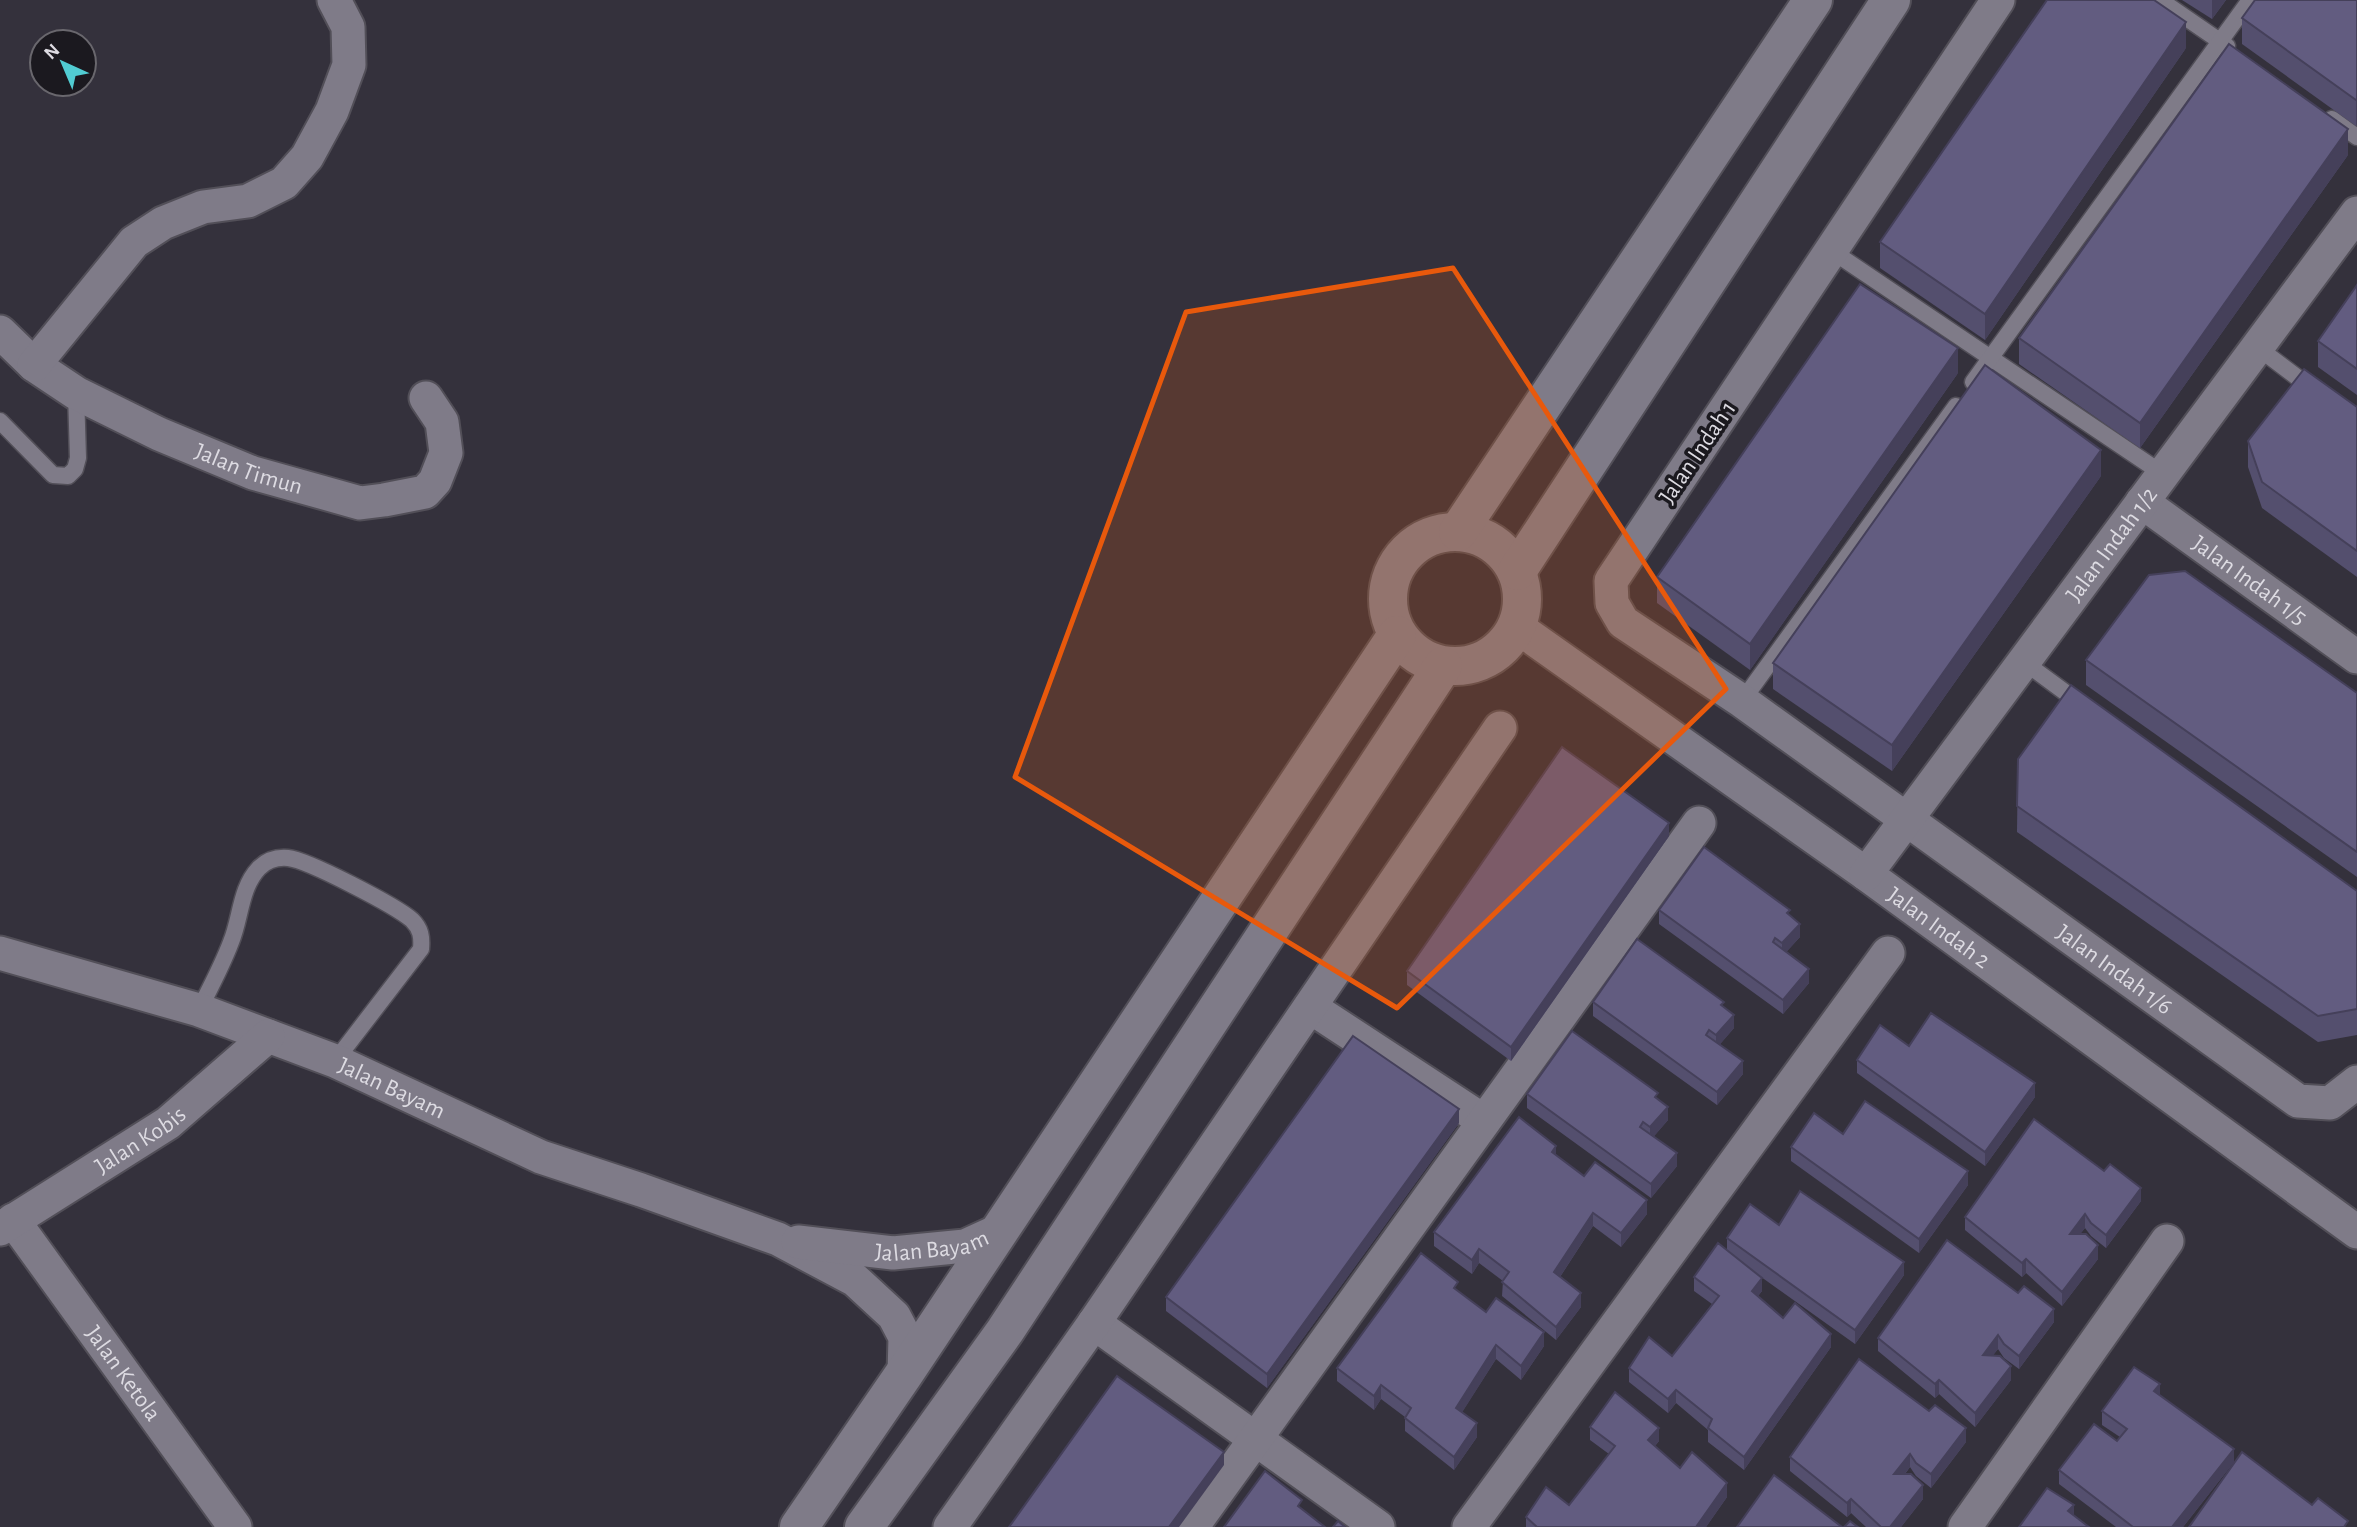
<svg xmlns="http://www.w3.org/2000/svg" width="2357" height="1527" font-family="'Alegreya Sans',sans-serif">
  <style>
    .lines { fill: none; stroke-linecap: round; stroke-linejoin: round }
    .service-casing { stroke: #524f58; stroke-width: 19 }
    .minor-casing { stroke: #524f58; stroke-width: 37 }
    .tertiary-casing { stroke: #524f58; stroke-width: 42 }
    .service { stroke: #7f7b88; stroke-width: 16 }
    .minor { stroke: #7f7b88; stroke-width: 33 }
    .tertiary { stroke: #7f7b88; stroke-width: 38 }
    .wall { fill: #544f6e }
    .shaded-wall { fill: #45405a }
    .building { fill: #625c80; stroke: #45405a; stroke-width: 2 }
    .marked { fill: #e8590c; fill-opacity: 0.2; stroke: #e8590c; stroke-width: 5; stroke-linejoin: round }
    .labels { text-anchor: middle; stroke-width: 7; stroke-linejoin: round; paint-order: stroke }
    .street-label { font-size: 24px; fill: #dddbe2; stroke: #1b191f }
  </style>
  <rect width="100%" height="100%" fill="#34313c"/>
  <g class="lines">
    <!-- service casing -->
    <g class="service-casing">
      <g id="service">
        <path d="M2160,0L2227,46"/>
        <path d="M2332,119L2357,137"/>
        <path d="M1832,251L2163,474"/>
        <path d="M2257,347L2314,390"/>
        <path d="M1973,382L2250,0"/>
        <path d="M0,421L53,475L68,476L75,469L78,458L76,393"/>
        <path d="M2024,662L2081,704"/>
        <path d="M1742,701L1956,406"/>
        <path d="M199,1010C210,988 222,966 231,942C241,918 240,888 259,868C267,860 277,857 288,858C308,860 396,906 412,920C421,929 422,937 421,949L335,1061"/>
      </g>
    </g>
    <!-- minor casing -->
    <g class="minor-casing">
      <g id="minor">
        <path id="s1" d="M1998,0L1611,581L1612,603L1623,622L1742,701L2298,1101L2330,1103L2357,1082"/>
        <path id="s2" d="M0,332L34,365L76,393L159,434L253,473L360,503L384,500L425,492L435,481L446,453L442,422L426,398"/>
        <path d="M34,365L134,242L163,223L203,207L248,201L284,183L307,157L332,111L349,65L348,27L334,0"/>
        <path id="s3" d="M2142,502L2357,657"/>
        <path id="s4" d="M1517,627L1866,874L2357,1232"/>
        <path id="s5" d="M1866,874L2357,213"/>
        <path id="s6" d="M0,953L199,1010L335,1061L541,1157L641,1190L778,1239L855,1280L894,1316L905,1337L904,1374"/>
        <path d="M1310,1007L1484,1121"/>
        <path id="s7" d="M13,1220L235,1527"/>
        <path id="s8" d="M0,1229L168,1123L268,1036"/>
        <path id="s9" d="M798,1242L893,1253L965,1246L1000,1230"/>
        <path d="M1094,1323L1378,1527"/>
        <path d="M950,1527L1094,1323L1500,728"/>
        <path d="M1192,1527L1699,823"/>
        <path d="M1469,1527L1888,953"/>
        <path d="M1965,1527L2167,1241"/>
      </g>
    </g>
    <!-- tertiary casing -->
    <g class="tertiary-casing">
      <g id="tertiary">
        <circle cx="1455" cy="599" r="67"/>
        <path d="M1458,532L1813,0"/>
        <path d="M1517,571L1891,0"/>
        <path d="M799,1527L904,1374L1397,635"/>
        <path d="M864,1527L1005,1331L1443,666"/>
      </g>
    </g>
    <!-- service -->
    <use href="#service" class="service"/>
    <!-- minor -->
    <use href="#minor" class="minor"/>
    <!-- tertiary -->
    <use href="#tertiary" class="tertiary"/>
  </g>
  <!-- wall -->
  <g class="wall">
    <path d="M2182,0H2226L2212,19Z"/>
    <path d="M2357,0V124L2356,126L2242,44V18Z"/>
    <path d="M2186,48L1985,340L1880,268V242Z"/>
    <path d="M2348,155L2140,448L2019,364V338Z"/>
    <path d="M2357,285V395L2318,367V341Z"/>
    <path d="M1958,373L1750,670L1657,603V577Z"/>
    <path d="M2357,407V577L2262,508L2248,467V441Z"/>
    <path d="M2101,476L1892,771L1773,689V663Z"/>
    <path d="M2086,660L2357,693V877L2086,685Z"/>
    <path d="M2018,759L2357,891V1035L2318,1042L2017,832Z"/>
    <path d="M1669,836L1511,1061L1407,985V971Z"/>
    <path d="M1659,910L1790,916L1800,937L1786,952L1809,983L1783,1014L1659,924Z"/>
    <path d="M1593,1002L1724,1007L1734,1028L1720,1044L1743,1074L1717,1105L1593,1016Z"/>
    <path d="M1857,1060L2035,1097L1985,1166L1857,1073Z"/>
    <path d="M1527,1094L1658,1099L1668,1120L1654,1136L1677,1166L1651,1198L1527,1108Z"/>
    <path d="M1459,1123L1267,1388L1166,1311V1297Z"/>
    <path d="M1843,1134L1968,1185L1919,1253L1791,1161V1147Z"/>
    <path d="M1556,1156L1584,1176L1647,1214L1621,1247L1593,1226L1560,1277L1581,1307L1556,1340L1502,1296L1503,1281L1479,1263L1472,1274L1434,1246V1232Z"/>
    <path d="M2141,1201L2106,1248L2091,1236L2085,1228L2080,1234L2098,1259L2062,1306L2026,1273L2022,1277L1965,1230V1217Z"/>
    <path d="M1779,1225L1904,1275L1855,1344L1757,1274L1762,1291L1758,1296L1783,1318L1831,1347L1744,1470L1708,1442V1430L1676,1403L1668,1413L1629,1382V1368L1672,1356L1712,1304L1694,1291V1277L1727,1250V1238Z"/>
    <path d="M1458,1291L1486,1312L1544,1346L1521,1380L1496,1359L1462,1412L1477,1437L1454,1470L1405,1431V1417L1381,1399L1374,1410L1337,1381V1368Z"/>
    <path d="M2018,1293L2054,1322L2019,1369L2004,1358L1998,1349L1993,1355L2011,1380L1975,1427L1939,1394L1935,1398L1878,1351V1338Z"/>
    <path d="M2160,1395L2234,1462L2183,1527H2116L2059,1484V1470L2117,1441L2120,1437L2102,1425V1411Z"/>
    <path d="M1590,1427L1659,1441L1655,1446L1680,1468L1727,1497L1706,1527H1526V1517L1569,1505L1609,1454L1590,1440Z"/>
    <path d="M1966,1442L1931,1488L1916,1476L1910,1467L1905,1474L1923,1499L1901,1527H1866L1851,1513L1847,1517L1790,1471V1457Z"/>
  </g>
  <!-- shaded-wall -->
  <g class="shaded-wall">
    <path d="M2212,0H2226L2212,19Z"/>
    <path d="M2186,22V48L1985,340V314Z"/>
    <path d="M2357,99V124L2356,126V100Z"/>
    <path d="M2348,129V155L2140,448V423Z"/>
    <path d="M1958,348V373L1750,670V644Z"/>
    <path d="M2101,450V476L1892,771V745Z"/>
    <path d="M1669,823V836L1511,1061V1047Z"/>
    <path d="M1800,924V937L1782,957V943Z"/>
    <path d="M1809,969V983L1783,1014V1000Z"/>
    <path d="M1734,1015V1028L1716,1049V1035Z"/>
    <path d="M1743,1061V1074L1717,1105V1092Z"/>
    <path d="M2035,1083V1097L1985,1166V1152Z"/>
    <path d="M1668,1107V1120L1650,1141V1127Z"/>
    <path d="M1459,1109V1123L1267,1388V1374Z"/>
    <path d="M1556,1146V1160L1552,1152Z"/>
    <path d="M1677,1153V1166L1651,1198V1184Z"/>
    <path d="M1968,1171V1185L1919,1253V1239Z"/>
    <path d="M2141,1188V1201L2106,1248V1235Z"/>
    <path d="M1647,1200V1214L1621,1247V1233Z"/>
    <path d="M1593,1213V1226L1554,1286V1272Z"/>
    <path d="M2085,1214V1228L2070,1247V1234Z"/>
    <path d="M2098,1245V1259L2062,1306V1292Z"/>
    <path d="M1479,1249V1263L1472,1274V1260Z"/>
    <path d="M2026,1259V1273L2022,1277V1263Z"/>
    <path d="M1904,1262V1275L1855,1344V1330Z"/>
    <path d="M1762,1278V1291L1752,1304V1291Z"/>
    <path d="M1581,1293V1307L1556,1340V1327Z"/>
    <path d="M2054,1309V1322L2019,1369V1356Z"/>
    <path d="M1544,1332V1346L1521,1380V1366Z"/>
    <path d="M1831,1334V1347L1744,1470V1457Z"/>
    <path d="M1998,1335V1349L1983,1368V1355Z"/>
    <path d="M1496,1345V1359L1456,1422V1408Z"/>
    <path d="M2011,1366V1380L1975,1427V1413Z"/>
    <path d="M1939,1380V1394L1935,1398V1384Z"/>
    <path d="M2160,1384V1398L2154,1391Z"/>
    <path d="M1381,1385V1399L1374,1410V1396Z"/>
    <path d="M1676,1390V1403L1668,1413V1399Z"/>
    <path d="M1477,1423V1437L1454,1470V1457Z"/>
    <path d="M1659,1428V1441L1648,1454V1440Z"/>
    <path d="M1966,1428V1442L1931,1488V1474Z"/>
    <path d="M2234,1449V1462L2183,1527H2172Z"/>
    <path d="M1224,1452V1465L1179,1527H1169Z"/>
    <path d="M1910,1454V1467L1894,1488V1474Z"/>
    <path d="M1727,1483V1497L1706,1527H1696Z"/>
    <path d="M1923,1485V1499L1901,1527H1890Z"/>
    <path d="M1851,1499V1513L1847,1517V1503Z"/>
    <path d="M2074,1505V1518L2068,1511Z"/>
  </g>
  <!-- building -->
  <g class="building">
    <path d="M2047,0H2154L2186,22L1985,314L1880,242Z"/>
    <path d="M2255,0H2357V99L2356,100L2242,18Z"/>
    <path d="M2229,44L2348,129L2140,423L2019,338Z"/>
    <path d="M1860,284L1958,348L1750,644L1657,577Z"/>
    <path d="M2357,285V369L2318,341Z"/>
    <path d="M1985,365L2101,450L1892,745L1773,663Z"/>
    <path d="M2304,369L2357,407V551L2262,482L2248,441Z"/>
    <path d="M2185,571L2357,693V852L2086,660L2149,575Z"/>
    <path d="M2071,685L2357,891V1009L2318,1016L2017,806L2018,759Z"/>
    <path d="M1562,747L1669,823L1511,1047L1407,971Z"/>
    <path d="M1704,847L1790,910L1787,913L1800,924L1782,943L1775,938L1773,942L1809,969L1783,1000L1659,910Z"/>
    <path d="M1637,939L1724,1002L1721,1005L1734,1015L1716,1035L1709,1030L1706,1035L1743,1061L1717,1092L1593,1002Z"/>
    <path d="M1931,1013L2035,1083L1985,1152L1857,1060L1880,1025L1909,1046Z"/>
    <path d="M1572,1031L1658,1093L1655,1097L1668,1107L1650,1127L1643,1122L1640,1127L1677,1153L1651,1184L1527,1094Z"/>
    <path d="M1353,1036L1459,1109L1267,1374L1166,1297Z"/>
    <path d="M1865,1101L1968,1171L1919,1239L1791,1147L1814,1113L1843,1134Z"/>
    <path d="M1519,1117L1556,1146L1552,1152L1584,1176L1595,1162L1647,1200L1621,1233L1593,1213L1554,1272L1581,1293L1556,1327L1502,1282L1509,1272L1479,1249L1472,1260L1434,1232Z"/>
    <path d="M2034,1119L2104,1171L2110,1164L2141,1188L2106,1235L2091,1223L2085,1214L2070,1234H2086L2098,1245L2062,1292L2026,1259L2022,1263L1965,1217Z"/>
    <path d="M1800,1191L1904,1262L1855,1330L1727,1238L1750,1204L1779,1225Z"/>
    <path d="M1947,1240L2018,1293L2024,1286L2054,1309L2019,1356L2004,1344L1998,1335L1983,1355L2000,1356L2011,1366L1975,1413L1939,1380L1935,1384L1878,1338Z"/>
    <path d="M1718,1243L1762,1278L1752,1291L1783,1318L1795,1303L1831,1334L1744,1457L1708,1428L1712,1419L1676,1390L1668,1399L1629,1368L1649,1337L1672,1356L1719,1296L1694,1277Z"/>
    <path d="M1421,1253L1458,1282L1454,1288L1486,1312L1496,1298L1544,1332L1521,1366L1496,1345L1456,1408L1477,1423L1454,1457L1405,1418L1411,1408L1381,1385L1374,1396L1337,1368Z"/>
    <path d="M1859,1359L1929,1411L1935,1405L1966,1428L1931,1474L1916,1463L1910,1454L1894,1474H1911L1923,1485L1890,1527H1881L1851,1499L1847,1503L1790,1457Z"/>
    <path d="M2134,1367L2160,1384L2154,1391L2234,1449L2172,1527H2133L2059,1470L2094,1424L2117,1441L2127,1429L2102,1411Z"/>
    <path d="M1117,1376L1224,1452L1169,1527H1009Z"/>
    <path d="M1615,1392L1659,1428L1648,1440L1680,1468L1692,1452L1727,1483L1696,1527H1537L1526,1517L1546,1487L1569,1505L1615,1446L1590,1427Z"/>
    <path d="M2242,1452L2312,1505L2318,1498L2348,1521L2344,1527H2189Z"/>
    <path d="M1265,1471L1302,1500L1298,1506L1325,1527H1224Z"/>
    <path d="M1774,1475L1842,1527H1737Z"/>
    <path d="M2047,1488L2074,1505L2068,1511L2089,1527H2019Z"/>
    <path d="M1338,1521L1345,1527H1333Z"/>
    <path d="M1850,1521L1858,1527H1844Z"/>
  </g>
  <!-- marked area -->
  <path class="marked" d="M1453,268L1726,689L1397,1008L1015,777L1186,312Z"/>
  <g class="labels">
    <!-- street labels -->
    <g class="street-label">
      <text transform="translate(1697 452) rotate(-56)" y="8">Jalan Indah 1</text>
      <text dy="8" stroke="none"><textPath href="#s2" startOffset="287">Jalan Timun</textPath></text>
      <text dy="8" stroke="none"><textPath href="#s5" startOffset="411">Jalan Indah 1/2</textPath></text>
      <text dy="8" stroke="none"><textPath href="#s3" startOffset="133">Jalan Indah 1/5</textPath></text>
      <text dy="8" stroke="none"><textPath href="#s4" startOffset="518">Jalan Indah 2</textPath></text>
      <text dy="8" stroke="none"><textPath href="#s1" startOffset="1344">Jalan Indah 1/6</textPath></text>
      <text dy="8" stroke="none"><textPath href="#s6" startOffset="415">Jalan Bayam</textPath></text>
      <text dy="8" stroke="none"><textPath href="#s8" startOffset="166">Jalan Kobis</textPath></text>
      <text dy="8" stroke="none"><textPath href="#s9" startOffset="135">Jalan Bayam</textPath></text>
      <text dy="8" stroke="none"><textPath href="#s7" startOffset="189">Jalan Ketola</textPath></text>
    </g>
  </g>
  <!-- north arrow -->
  <g transform="translate(63 63) rotate(316)"><circle r="33" fill="#1b191f" stroke="#69676d" stroke-width="2"/>
  <path d="M0-5L12 26L0 18L-12 26Z" fill="#51ccd2"/>
  <text y="-10" font-size="19" font-weight="bold" text-anchor="middle" fill="#dddbe2">N</text>
  </g>
</svg>
